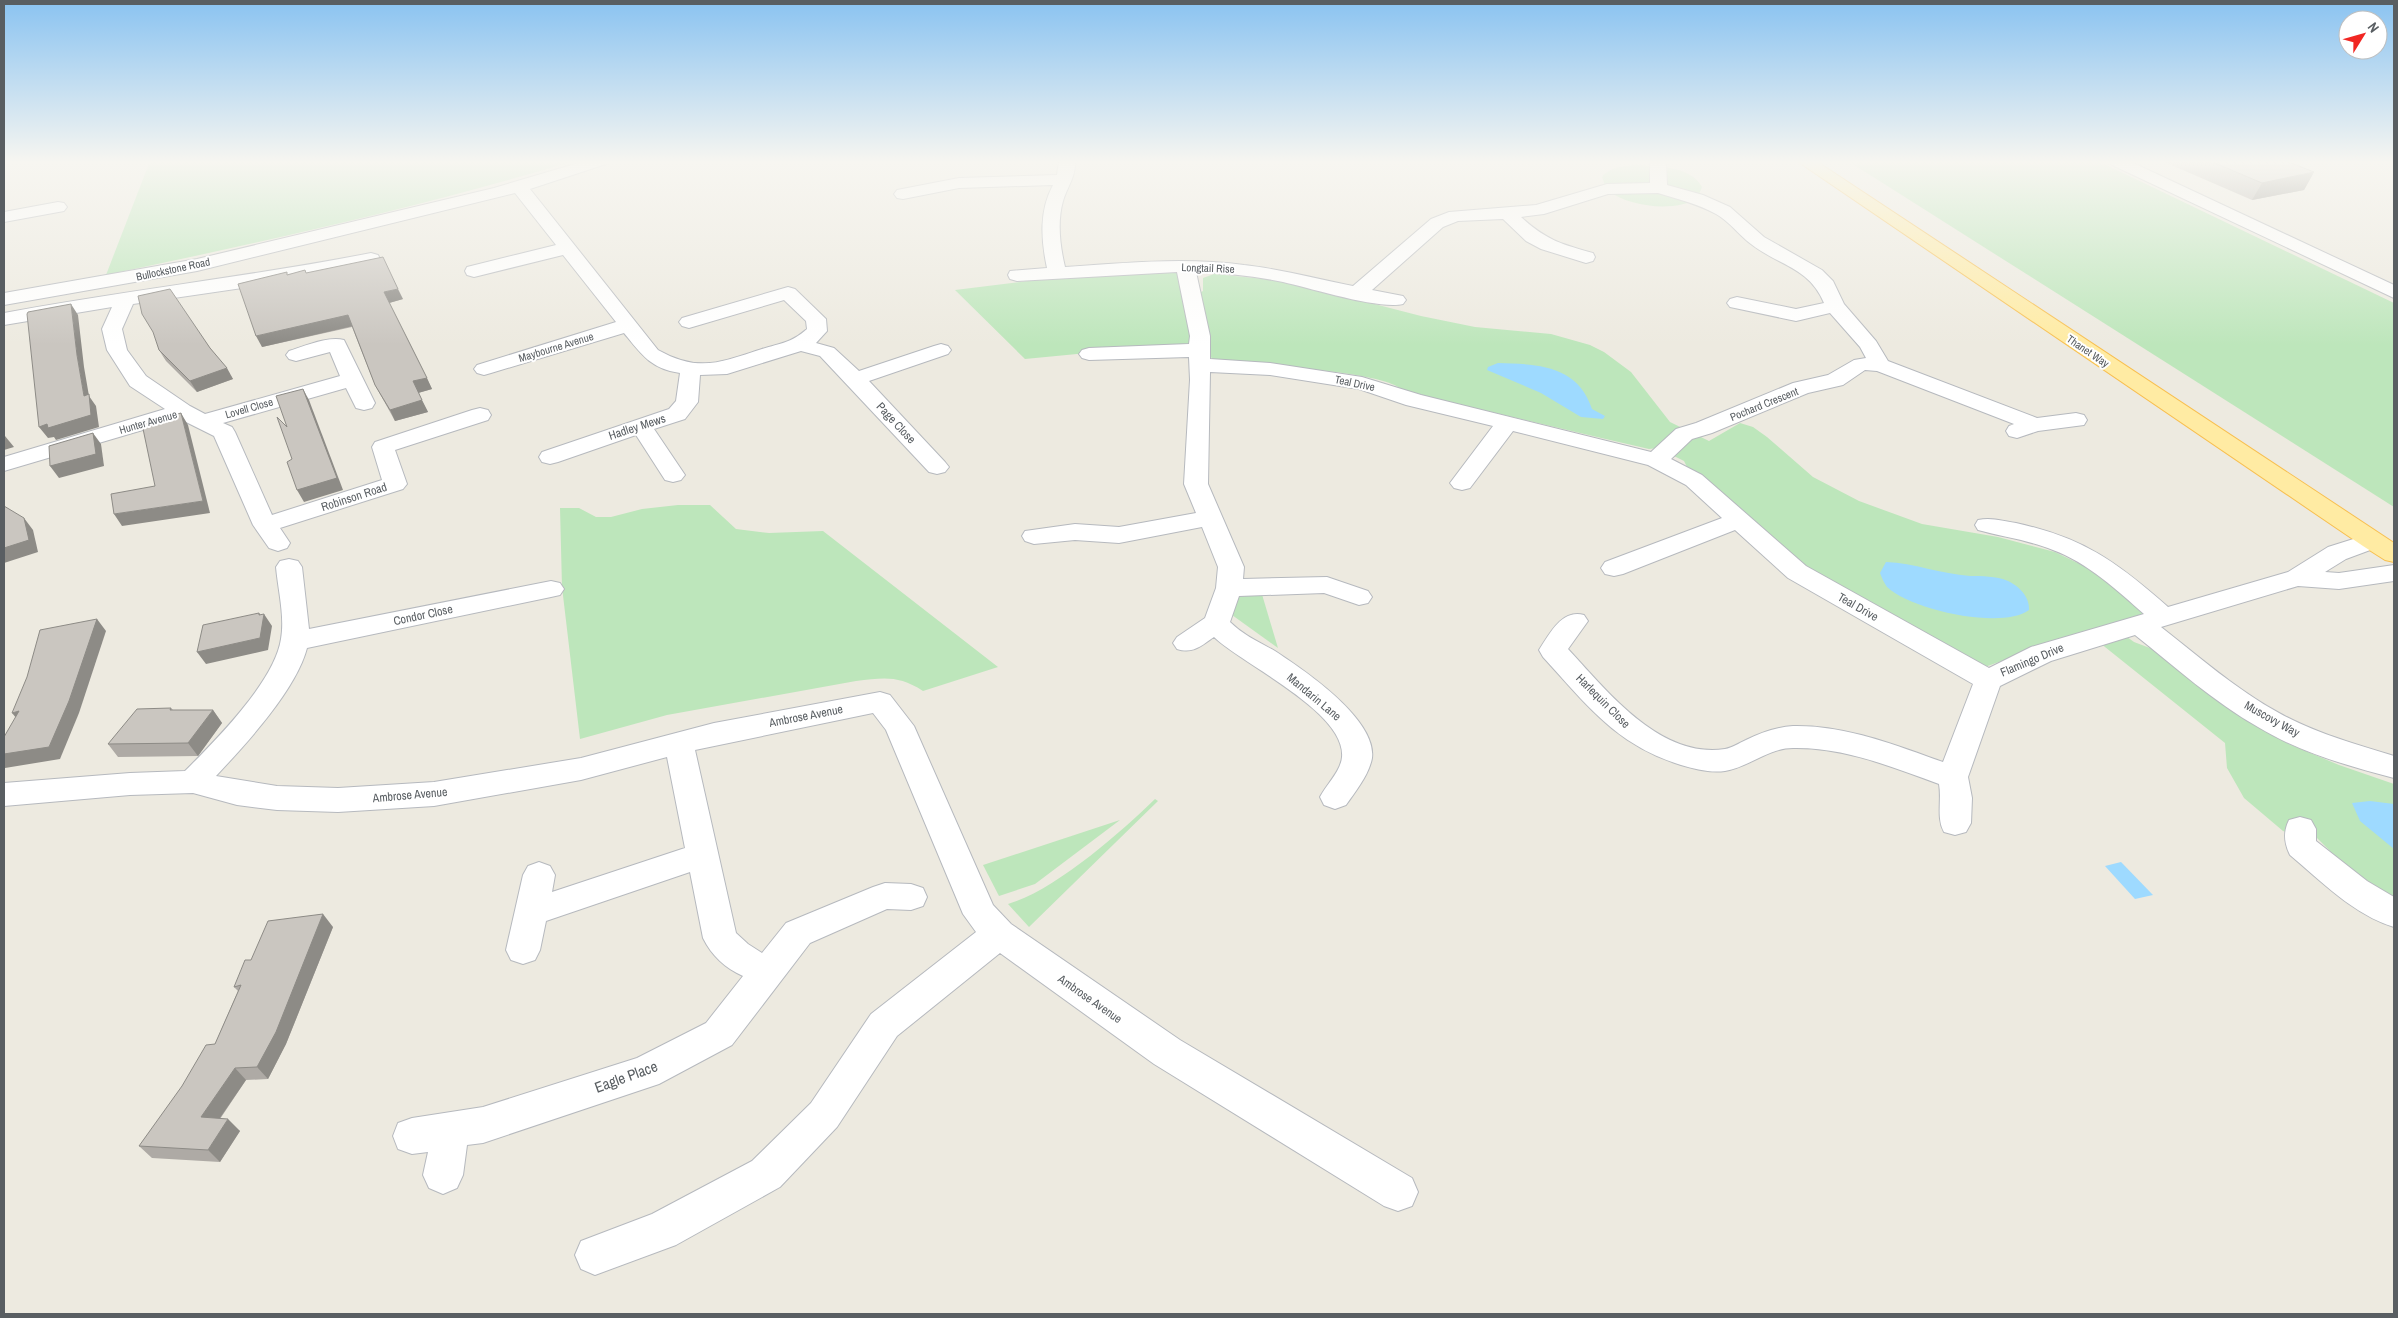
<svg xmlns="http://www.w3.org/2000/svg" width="2398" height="1318" font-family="'Archivo Narrow',sans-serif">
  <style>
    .green { fill: #bde6bb }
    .water { fill: #9edaff }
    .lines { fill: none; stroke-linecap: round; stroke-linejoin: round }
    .minor-casing { stroke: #b6b9be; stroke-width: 2 }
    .major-casing { stroke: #f8bf4f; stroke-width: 2 }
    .minor { fill: #fff; fill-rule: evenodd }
    .major { fill: #ffeba3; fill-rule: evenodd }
    .wall { fill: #aeaaa5 }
    .shaded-wall { fill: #8d8b86 }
    .building { fill: #cac6c0; stroke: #8d8b86 }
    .labels { text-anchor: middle; stroke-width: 4; stroke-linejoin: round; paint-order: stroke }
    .far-street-label { font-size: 11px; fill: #595e62; stroke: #fff }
    .street-label { font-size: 12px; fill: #595e62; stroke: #fff }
    .near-street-label { font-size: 15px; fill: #595e62; stroke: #fff }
  </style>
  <rect width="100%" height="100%" fill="#edeae0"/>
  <!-- green -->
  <g class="green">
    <path d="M150,161H574C420,207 263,242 106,275Z"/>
    <path d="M1848,161H2098L2394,303V507Z"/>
    <path d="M1639,165C1661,167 1690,166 1702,187L1697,199C1674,212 1629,207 1609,191C1605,187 1604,182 1602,177C1611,166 1625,166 1639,165Z"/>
    <path d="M1170,271L1179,273L1197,294L1203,291V278L1214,274L1285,281L1421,316L1475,327L1551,334L1590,345L1604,352L1631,372L1670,422L1709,441L1740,423L1753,427L1767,437L1813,477L1859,501L1922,524L1998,537L2055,552L2084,566L2153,615L2112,626L2134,642L2163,653L2267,732L2289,744L2339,765L2394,784V916L2341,885L2323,858L2330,851L2312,833L2292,834L2283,831L2244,798L2227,768L2225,743L2085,631L1985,667L1828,586L1688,469L1684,461L1658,448L1649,449L1597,437L1403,391C1390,371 1248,364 1219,362L1212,359L1208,351L1077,354L1025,359L955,290L1052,278Z"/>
    <path d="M678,505H710L736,529L769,533L823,531L998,667L923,691C898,675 884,678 856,681L667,715L580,739L562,587L560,508H579L596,517H611L642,509Z"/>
    <path d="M1261,591L1278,648L1232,615V597Z"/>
    <path d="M1155,799L1158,801L1029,927L1008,904C1054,891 1120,833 1155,799Z"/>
    <path d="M1120,820L1035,884L999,896L983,865Z"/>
  </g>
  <!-- water -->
  <g class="water">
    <path d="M1498,363C1537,364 1578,365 1592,409L1605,416L1603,419L1581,417L1541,393L1487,370L1488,367Z"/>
    <path d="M1886,562C1914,563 1941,574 1970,576C1982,576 1996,576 2008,581C2019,586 2030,597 2029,610C2002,630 1911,610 1887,587C1884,583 1882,578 1880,573Z"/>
    <path d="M2370,801L2394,804V849L2360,821L2352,803Z"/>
    <path d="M2121,862L2153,895L2135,899L2105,866Z"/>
  </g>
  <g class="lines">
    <!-- minor casing -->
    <g class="minor-casing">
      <g id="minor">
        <path d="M585,161H608L606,164L530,189L658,350C699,373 721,362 762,349C781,343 791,343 807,329L806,321L784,300L689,328L682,326L679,322L682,318L788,287L795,289L826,319L827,331L816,343L834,348L859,371L934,346L941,344L948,346L951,350L948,354L869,381L945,462L949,467L945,472L937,474L929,472L820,356L801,351L727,374L700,375L698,402L685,419L654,429L685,475L681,480L673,482L665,480L636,435L558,462L550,464L542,462L539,457L542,452L669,409L676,401L680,373C651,369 641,354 624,333L491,373L484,375L477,373L474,369L477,365L616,322L563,255L474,277L467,275L465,271L467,267L556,245L515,193L197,271L4,305V293L197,259L494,188Z"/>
        <path d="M1059,161H1075C1076,177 1067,187 1063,201C1057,222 1060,246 1065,267C1125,263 1185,257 1244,265C1281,269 1317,279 1353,286L1431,219L1449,212L1536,205L1607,184L1650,183V161H1666L1667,185L1703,195L1730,207L1764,237L1822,270L1833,281L1844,304L1876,341L1888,361L2037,418L2076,413L2084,415L2087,420L2084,425L2038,431L2017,438L2009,436L2006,431L2009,426L2014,424L1877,371L1865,370L1843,385L1808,393L1712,433L1692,439L1671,459L1702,475L1806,566L1989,668L2031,647L2144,614C2117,590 2088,563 2053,550C2029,540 2003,537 1978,530L1975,525L1978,520C1991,517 2003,521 2016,523C2084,538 2117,562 2168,607L2288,572L2328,547L2363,536L2372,533L2381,536L2384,541L2381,546L2346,559L2325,572L2339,573L2394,565V581L2339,589L2298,586L2161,627C2199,657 2237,690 2279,713C2315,733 2355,744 2394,756V778C2348,766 2299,752 2258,727C2214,702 2175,667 2135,635L2051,661L2000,686L1968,777L1972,798L1971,823L1966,832L1955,835L1944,832C1936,818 1942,800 1939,784C1892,767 1844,747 1793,748C1769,748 1749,767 1725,771C1710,773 1695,769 1681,765C1616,745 1587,705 1543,657L1539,650C1550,633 1562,609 1584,615L1588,621L1568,649C1607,691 1660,759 1725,749C1732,748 1739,743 1746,740C1760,733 1777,727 1793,726C1845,725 1895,745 1943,762L1973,684L1788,578L1735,530L1623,574L1614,576L1605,574L1601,568L1605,562L1722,518L1686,485L1648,465L1513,431L1470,488L1462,490L1454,488L1450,483L1493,426L1406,405L1359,389L1270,375L1210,372L1208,484L1244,567L1243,579L1327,577L1368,591L1372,597L1368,603L1359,605L1324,593L1239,596L1230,622C1243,635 1259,642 1275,651C1304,670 1377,719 1372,758C1369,775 1355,792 1346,805L1335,809L1324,805L1320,797C1326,785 1341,771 1342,757C1346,712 1242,664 1214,637C1201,646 1193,654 1177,649L1173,643L1177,637L1205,618L1216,588L1218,567L1202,527L1119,543L1075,540L1034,544L1025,541L1022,536L1025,531L1075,524L1119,527L1196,513L1184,484L1190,380L1189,357L1089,360L1082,358L1079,354L1082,350L1089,348L1189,344L1190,336L1177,272L1017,281L1010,279L1008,275L1010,271L1047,268C1041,240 1039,211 1053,185L959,188L903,199L897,198L894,194L897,190L959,178L1057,175ZM1658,193C1678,199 1698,204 1716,214C1729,221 1739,235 1751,244C1779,266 1809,267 1824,303L1796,309L1737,297L1730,299L1727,303L1730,307L1796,321L1830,313L1860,347L1866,358L1854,360L1828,375L1793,383L1696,423L1676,429L1651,452L1421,395L1362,377L1270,363L1210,359V336L1196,272C1225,273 1254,276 1283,282C1310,288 1380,310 1403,304L1406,300L1403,296L1372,290L1443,227L1458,221L1503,219L1526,241L1541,249L1586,263L1593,261L1595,257L1593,253C1561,244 1546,240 1521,217L1544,214L1608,194Z"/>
        <path d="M2108,161H2129L2394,285V298L2110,164Z"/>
        <path d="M58,202L64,203L67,207L64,211L4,222V212Z"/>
        <path d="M371,253L378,255L380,259L378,263L277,283L133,304L122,329L127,350L146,376L190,406L205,414L340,376L330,352L296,361L289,359L286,355L289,351C305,346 328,336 344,340L375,403L372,408L364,410L356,408L346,388L223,423L232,427L235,432L272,515L382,480L372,447L375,442L472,410L480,408L488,410L491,415L488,420L395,450L407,484L403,489L280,528L290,543L287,548L278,551L269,548L253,525L214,436L180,419L4,471V457L165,409L130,386L107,350L102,329L112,307L4,325V313C126,290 249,277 371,253Z"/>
        <path d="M289,559L298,561L302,567L309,629L551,581L560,583L564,589L560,595L551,597L307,648C296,690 246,744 216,776L277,786L338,788L434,782L581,758L714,723L880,692L890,695L914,726L993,905L1011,924L1180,1040L1412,1178L1418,1192L1412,1206L1398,1211L1384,1206L1154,1064L1000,953L897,1036L837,1127L780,1187L676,1245L595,1275L581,1269L575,1255L581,1241L652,1214L752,1161L811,1103L871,1014L976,932L963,914L886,730L873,713L695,750L736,933L748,944L762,953L786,923L873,887L885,883L911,884L923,888L927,897L923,906L911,910L887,909L810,943L732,1045L659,1084L483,1143L467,1145L463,1175L457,1188L443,1194L429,1188L423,1175L428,1152L412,1154L398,1149L393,1136L398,1123L412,1118L483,1107L637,1058L706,1023L743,976C725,968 712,956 703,938L690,872L546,921L540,950L535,960L523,964L511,960L506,950L523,875L528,866L539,862L550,866L555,875L552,892L685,848L667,757L581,780L434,806L338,812L277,810L237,805L193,793L130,795L4,806V783L130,773L185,771C215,741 275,681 281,639C285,616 278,590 276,567L280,561Z"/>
        <path d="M2300,817L2311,820L2316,829V841L2367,881L2394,897V927C2354,915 2321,881 2290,855C2284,843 2283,832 2289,820Z"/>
      </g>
    </g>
    <!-- major casing -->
    <g class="major-casing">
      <path id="major" d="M1797,161H1816L2394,543V562L2385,560L2363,546Z"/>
    </g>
    <!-- minor -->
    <use href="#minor" class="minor"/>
    <!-- major -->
    <use href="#major" class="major"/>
  </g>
  <!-- wall -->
  <g class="wall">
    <path d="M2162,161H2286L2314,172L2304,190L2252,200Z"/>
    <path d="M306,273L403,299L389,303L432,389L418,393L428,412L395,421L375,385L352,327L262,347L288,274Z"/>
    <path d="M210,348L233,379L197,392L166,361L159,350Z"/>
    <path d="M171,708L173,710H213L222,723L198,756L118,757L108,744Z"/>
    <path d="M333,927L286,1044L268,1079L246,1080L220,1119L240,1131L220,1162L152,1158L139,1146L215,1044L238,991L234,987L251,960Z"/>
  </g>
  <!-- shaded-wall -->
  <g class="shaded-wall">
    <path d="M2314,172L2304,190L2252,200L2262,183Z"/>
    <path d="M398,289L403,299L389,303L384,292Z"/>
    <path d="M71,304L78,315L84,367L89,396L96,406L99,427L56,440L54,437L48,438L39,427L84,396L77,355Z"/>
    <path d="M348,315L353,326L262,347L256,336Z"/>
    <path d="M227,368L233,379L197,392L190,381Z"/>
    <path d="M427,378L432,389L418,393L413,381Z"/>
    <path d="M303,389L309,400L343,490L304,502L297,490Z"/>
    <path d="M422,400L428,412L395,421L390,410Z"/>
    <path d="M181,413L188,425L210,513L122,526L114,514L203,501Z"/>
    <path d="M93,433L101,444L104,466L59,478L50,466Z"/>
    <path d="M4,436H5L14,447L4,450Z"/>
    <path d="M24,518L33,530L38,552L4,563V548Z"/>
    <path d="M259,613L263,619L264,614L272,626L268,650L206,664L197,652L259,615Z"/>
    <path d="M97,619L106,631L79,713L60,759L5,768L4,767V754Z"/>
    <path d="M213,710L222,723L198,756L188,743Z"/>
    <path d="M19,711L22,725L12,713Z"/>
    <path d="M323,914L333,927L286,1044L268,1079L257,1067Z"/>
    <path d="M235,1068L246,1080L213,1128L201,1117Z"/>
    <path d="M228,1119L240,1131L220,1162L208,1150Z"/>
  </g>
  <!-- building -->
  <g class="building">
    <path d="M2210,161H2286L2314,172L2262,183Z"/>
    <path d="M383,257L398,289L384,292L427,378L413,381L422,400L390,410L375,385L348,315L256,336L238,284L287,272V275L305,270L306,273Z"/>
    <path d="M170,289L210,348L227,368L190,381L159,350L153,332L142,314L138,296Z"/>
    <path d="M71,304L77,355L84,396L89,394L91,415L48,428L47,424L39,427L27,314L28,312Z"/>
    <path d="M303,389L337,478L297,490L287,462L292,459L277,417L287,427L276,396Z"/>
    <path d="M181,413L203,501L114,514L111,494L155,486L142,424Z"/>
    <path d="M93,433L96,454L50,466L49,446Z"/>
    <path d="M4,506L24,518L29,540L4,548Z"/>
    <path d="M259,613V615L264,614L260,638L197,652L203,625Z"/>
    <path d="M97,619L69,701L49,747L4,754V737L19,711L12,713L27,677L40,630Z"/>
    <path d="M171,708L170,710H213L188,743L108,744L137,709Z"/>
    <path d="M323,914L276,1032L257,1067L235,1068L201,1117L228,1119L208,1150L139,1146L182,1086L206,1045L215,1044L241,985L234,987L245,960H251L268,921Z"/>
  </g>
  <!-- sky -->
  <linearGradient id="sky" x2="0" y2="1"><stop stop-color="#8ac3f1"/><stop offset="0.47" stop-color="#f7f6f1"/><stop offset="1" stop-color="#f7f6f1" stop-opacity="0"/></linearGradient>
  <rect width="2398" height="345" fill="url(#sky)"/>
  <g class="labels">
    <!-- far-street labels -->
    <g class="far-street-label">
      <text transform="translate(1208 268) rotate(2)" y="4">Longtail Rise</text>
      <text transform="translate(173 269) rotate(-12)" y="4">Bullockstone Road</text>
      <text transform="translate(556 347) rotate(-17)" y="4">Maybourne Avenue</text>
      <text transform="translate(2088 351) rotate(34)" y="4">Thanet Way</text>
      <text transform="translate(1355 383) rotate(12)" y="4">Teal Drive</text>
      <text transform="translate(1764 404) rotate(-22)" y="4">Pochard Crescent</text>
      <text transform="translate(249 408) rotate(-16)" y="4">Lovell Close</text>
      <text transform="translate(148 422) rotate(-16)" y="4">Hunter Avenue</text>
    </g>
    <!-- street labels -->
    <g class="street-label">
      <text transform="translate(896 423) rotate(47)" y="4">Page Close</text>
      <text transform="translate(637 427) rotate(-18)" y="4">Hadley Mews</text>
      <text transform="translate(354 497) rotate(-18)" y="4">Robinson Road</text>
      <text transform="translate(1858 607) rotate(30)" y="4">Teal Drive</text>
      <text transform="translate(423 615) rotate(-12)" y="4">Condor Close</text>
      <text transform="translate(2032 660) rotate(-23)" y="4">Flamingo Drive</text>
      <text transform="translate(1314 697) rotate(40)" y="4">Mandarin Lane</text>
      <text transform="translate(1603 701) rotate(45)" y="4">Harlequin Close</text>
      <text transform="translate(806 716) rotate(-11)" y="4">Ambrose Avenue</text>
      <text transform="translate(2272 719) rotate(29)" y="4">Muscovy Way</text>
      <text transform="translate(410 795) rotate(-5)" y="4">Ambrose Avenue</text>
      <text transform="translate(1090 999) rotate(35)" y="4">Ambrose Avenue</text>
    </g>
    <!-- near-street labels -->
    <g class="near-street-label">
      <text transform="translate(626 1077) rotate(-20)" y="5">Eagle Place</text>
    </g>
  </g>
  <!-- border -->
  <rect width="2398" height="1318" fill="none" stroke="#595e62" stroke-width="10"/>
  <!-- north arrow -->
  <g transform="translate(2363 35) rotate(53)"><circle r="24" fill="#ffffff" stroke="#bdbfc0"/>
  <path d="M0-4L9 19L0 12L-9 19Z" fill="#f12723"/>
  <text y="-8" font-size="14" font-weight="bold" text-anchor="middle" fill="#595e62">N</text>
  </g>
</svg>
